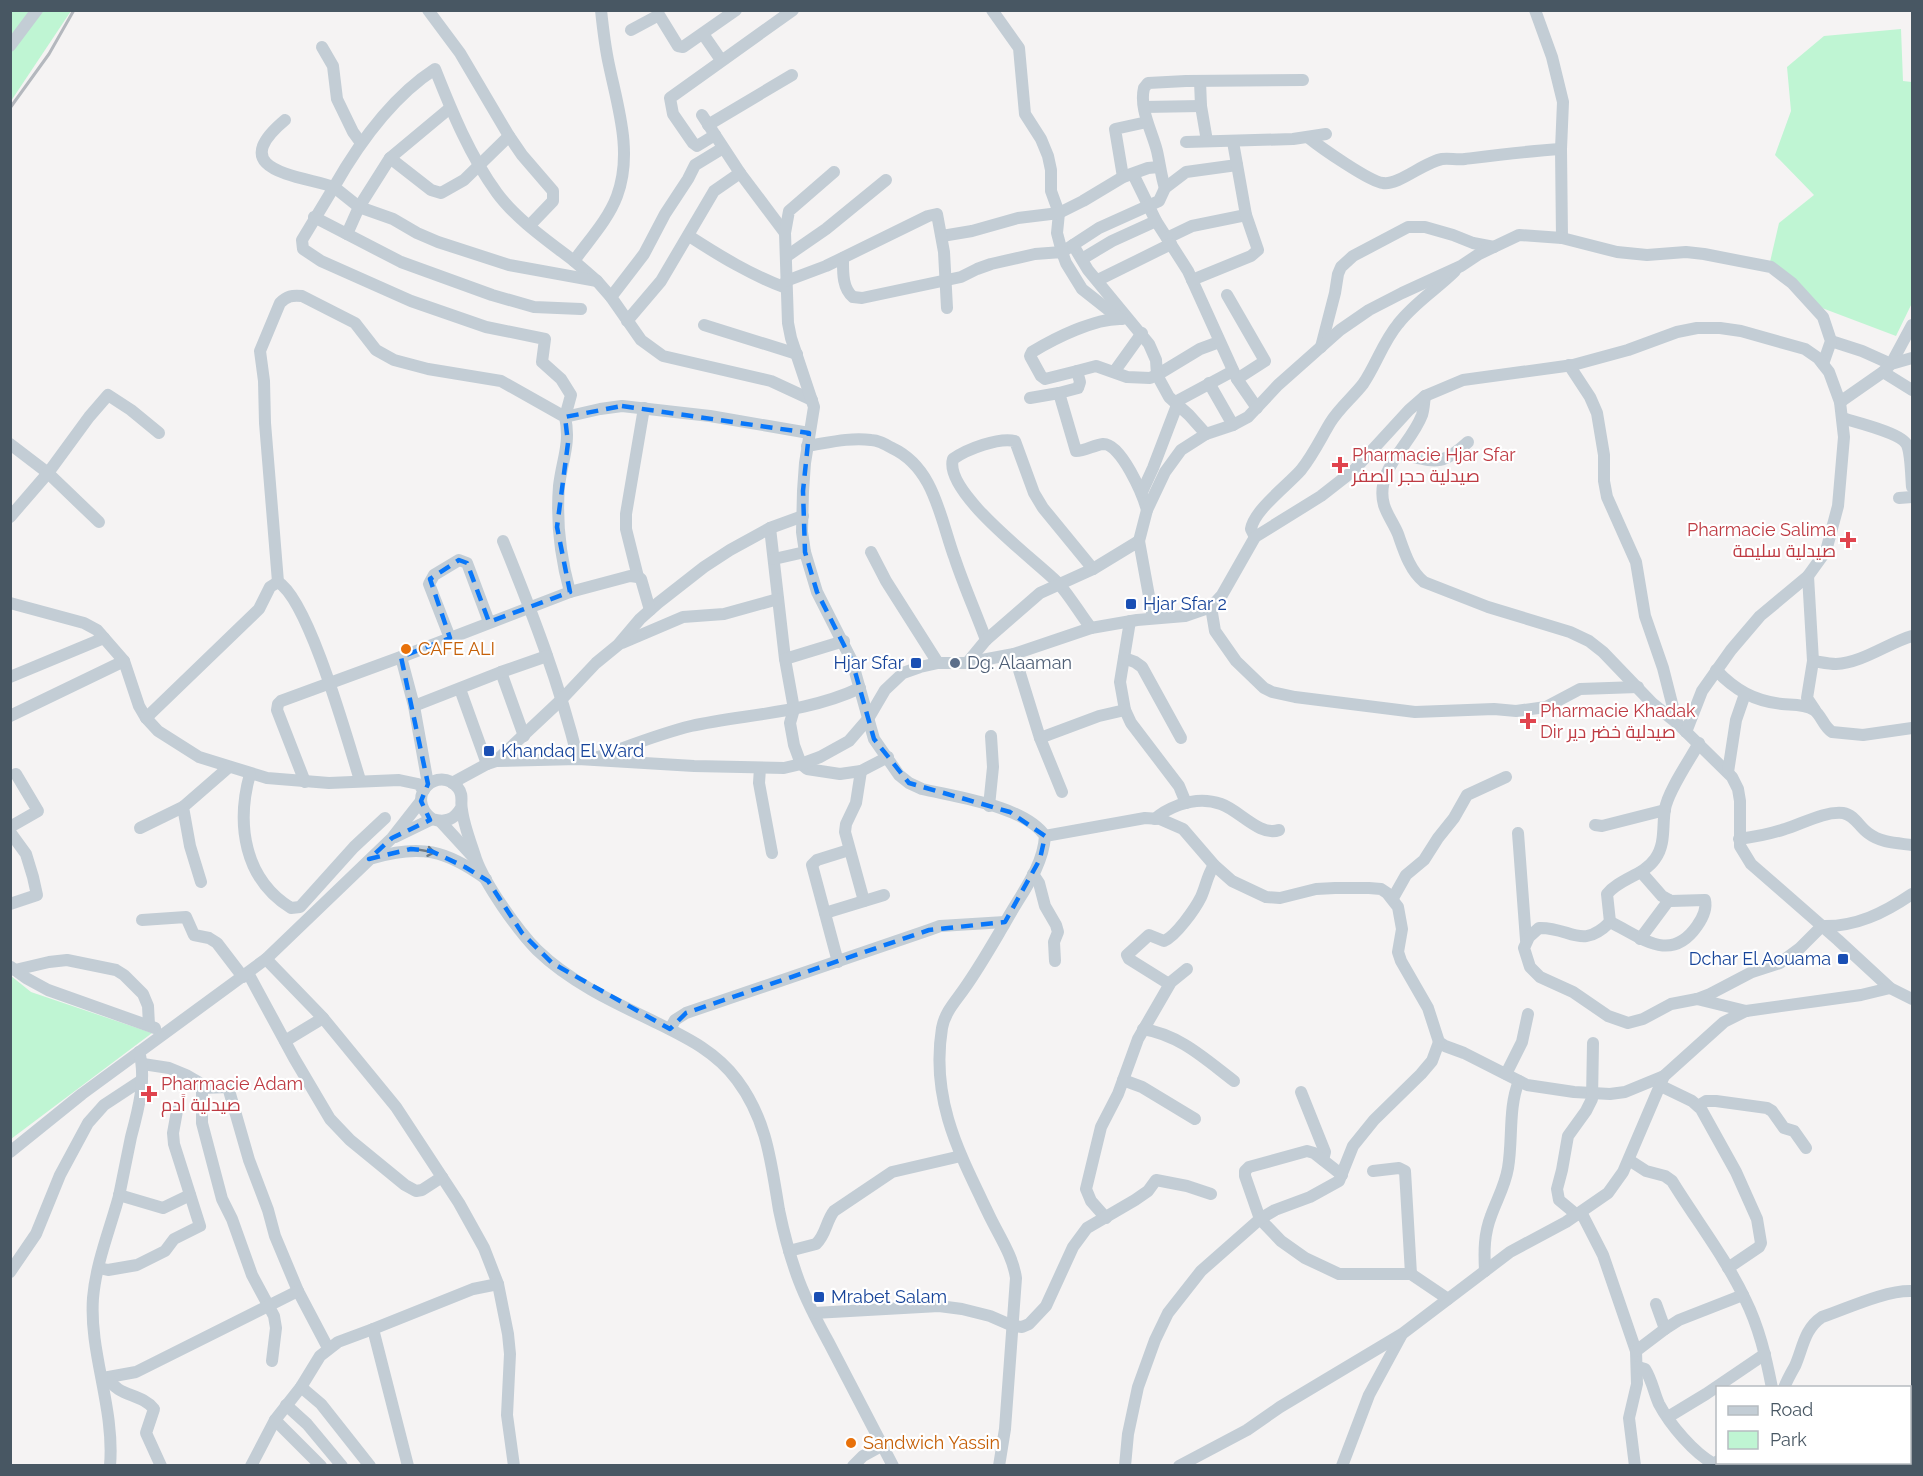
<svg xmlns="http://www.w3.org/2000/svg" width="1923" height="1476" font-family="Raleway,Cairo,sans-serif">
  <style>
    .green { fill: #bff5d3 }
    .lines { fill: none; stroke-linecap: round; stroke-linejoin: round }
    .minor { stroke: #c3cdd5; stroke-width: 12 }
    .rail { stroke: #b4b8be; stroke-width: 3 }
    .oneway { stroke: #6d7a85 }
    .marked { fill: none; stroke: #0977f9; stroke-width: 4.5; stroke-dasharray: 12 8; stroke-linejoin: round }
    .health-dot { fill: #e0444e; stroke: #fff; stroke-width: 2 }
    .transit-dot { fill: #1a4fb4; stroke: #fff; stroke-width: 2 }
    .food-dot { fill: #e8710a; stroke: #fff; stroke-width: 2 }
    .service-dot { fill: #5c6f8a; stroke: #fff; stroke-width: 2 }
    .labels { text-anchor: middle; stroke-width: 4.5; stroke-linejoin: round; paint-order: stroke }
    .health-label { font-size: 18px; fill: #be3a42; stroke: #fff; text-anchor: start }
    .transit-label { font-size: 18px; fill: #164399; stroke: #fff; text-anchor: start }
    .food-label { font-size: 18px; fill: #c56008; stroke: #fff; text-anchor: start }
    .service-label { font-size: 18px; fill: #4e5e75; stroke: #fff; text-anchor: start }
  </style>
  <rect width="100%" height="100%" fill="#f5f3f3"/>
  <!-- green -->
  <g class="green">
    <path d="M11,11H71L11,101Z"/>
    <path d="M1901,29L1903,81L1912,82V303L1896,336L1822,308L1770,262L1779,223L1814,195L1775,155L1791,111L1787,67L1824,36Z"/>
    <path d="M11,976L31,992L152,1033L11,1139Z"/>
  </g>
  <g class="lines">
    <!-- minor -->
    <g class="minor">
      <path d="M428,10L460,53L509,136L522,155L553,191V201L530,225"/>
      <path d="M601,10C603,29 605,47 609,65C618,108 633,153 617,196C608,220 589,240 574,261L597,281L611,297"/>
      <path d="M992,10L1019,48L1025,114L1041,139L1048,156L1051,170V191L1059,213L1057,233L1062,252L1073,245L1088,270L1149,344L1156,360L1157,375L1200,349L1219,342"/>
      <path d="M1535,10L1552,57L1563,102L1561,149L1562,238"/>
      <path d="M631,30L659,15L678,46L683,47L736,10"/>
      <path d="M703,34L721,60"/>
      <path d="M10,46L37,10"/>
      <path d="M322,47L333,66L337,99L353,132L361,143"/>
      <path d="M1200,81L1201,106L1207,141"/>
      <path d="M1144,107L1201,106"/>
      <path d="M702,115L740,173L785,233"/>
      <path d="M285,120C224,171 298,175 334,187L302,240L303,249L321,261L411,301L486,327L545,339L542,362L561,379L571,395L565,417"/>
      <path d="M708,125L792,75"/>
      <path d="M715,135L697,146L693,143L673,114L670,98L793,10"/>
      <path d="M1309,138C1320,147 1370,182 1383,183C1398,186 1424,162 1442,159C1449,158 1457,160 1465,159C1497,155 1528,151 1561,149"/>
      <path d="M1186,142L1293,139L1326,134"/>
      <path d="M723,148L695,165L688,179L665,214L644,254L611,297L641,340L663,356L771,381L812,400"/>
      <path d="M390,158L431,190L441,193L464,180L509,136"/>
      <path d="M834,172L789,211L785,233L788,323L791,338L814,407L805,463L803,491L802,532L805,552L817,592L852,661L874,739L899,775L909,783L922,789C956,797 1025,806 1045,836C1043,868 1020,895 1005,923C992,945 979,968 964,989C955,1002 945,1012 942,1028C930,1102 961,1156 991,1219C1001,1239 1013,1257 1016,1278L1005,1429L999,1466"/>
      <path d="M1133,174L1156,221L1188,271L1237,379L1257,408"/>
      <path d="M1123,177L1115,129L1147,122"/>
      <path d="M1165,188C1161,176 1160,164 1157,151C1152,131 1139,109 1144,88L1148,83L1186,81L1303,80"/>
      <path d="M314,217L401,262L492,295L534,307L581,309"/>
      <path d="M347,234L359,207L390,158L450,108"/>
      <path d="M689,236C720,256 751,275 786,288"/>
      <path d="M942,236L972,231L1018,218L1059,213L1083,201L1123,177L1148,168L1159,167"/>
      <path d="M1167,238L1192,226L1246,215"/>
      <path d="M1073,245L1099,228L1159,201L1165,188L1186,172L1237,165"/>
      <path d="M787,256L826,229L886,180"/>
      <path d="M843,258C843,271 842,288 853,297L862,298L961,277L977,269L991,264L1035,254L1062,252L1066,263L1082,289L1120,319"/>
      <path d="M1082,259L1112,241L1156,221"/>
      <path d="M574,261C548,241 516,219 497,193C470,156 452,112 435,69C392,97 359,143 334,187L359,207L393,219L417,233L438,242L509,265L597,281"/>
      <path d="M1098,280L1171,244"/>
      <path d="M1192,280L1251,256L1258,250L1246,215L1233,142"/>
      <path d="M786,281L826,266L928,216L937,214L944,252L947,308"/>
      <path d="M1227,295L1265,361L1237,379"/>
      <path d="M627,321L661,281L714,191L740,173"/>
      <path d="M704,325L797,354"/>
      <path d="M1831,341L1862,351L1891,364L1912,325"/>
      <path d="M1321,347L1335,293L1338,274L1341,267L1353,256L1408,227H1425L1453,235L1473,243L1494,247"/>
      <path d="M1569,365L1590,397L1597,413L1604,455V481L1607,497L1636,562L1645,616L1663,668L1677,723"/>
      <path d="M1077,371L1096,366L1127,377L1150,378L1157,375L1169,397L1189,415L1206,434"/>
      <path d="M1114,372L1142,333"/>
      <path d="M1883,372L1912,390"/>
      <path d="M1209,383L1233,425"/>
      <path d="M1059,393L1078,388L1080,382L1077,371L1045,379L1041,376L1030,356L1032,352C1055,338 1095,318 1122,319"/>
      <path d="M1425,396C1424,402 1424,409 1422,415C1411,445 1374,470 1384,505C1387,515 1394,524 1398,534C1404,551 1410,571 1424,582L1488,607L1570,632L1589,641L1603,652L1652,703L1677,723L1732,777L1738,789L1740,801V846L1751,864L1838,940L1890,988L1912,999"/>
      <path d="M1030,398L1059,393L1076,451C1085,451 1094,445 1103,444C1121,443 1143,495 1147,510"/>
      <path d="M1840,402L1883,372L1891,364L1912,358"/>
      <path d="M565,417L600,409L622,406L710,416L809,433"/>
      <path d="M1842,418C1854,422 1902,433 1907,445C1911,454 1911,476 1912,487"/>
      <path d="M10,444L48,473L99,522"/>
      <path d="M807,446C827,443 850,437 871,440C878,440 885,444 892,448C935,468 940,519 955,559C964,586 976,613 986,640"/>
      <path d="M1400,454C1434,461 1440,468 1468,442"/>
      <path d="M1142,492L1153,468L1179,400L1233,371"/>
      <path d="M1899,498L1912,497"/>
      <path d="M10,517L48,473L89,417L108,395L131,410L159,433"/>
      <path d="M770,528L785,659L794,709L790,723L794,745L801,764L807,769L840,774L861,771L888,757"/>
      <path d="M1255,537L1251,529C1254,510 1288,485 1301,470C1313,455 1321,438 1330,423C1339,408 1353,397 1363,384C1376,365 1383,342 1398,324C1414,303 1437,289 1455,271"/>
      <path d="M503,541C532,612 560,685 578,759"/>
      <path d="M1139,541L1147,510L1165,472L1181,450L1206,434L1233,425L1248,417L1278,385L1340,330L1369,310L1402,293L1461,266L1479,254L1519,235L1562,238L1617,252L1647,255L1686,252L1704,254L1771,267L1792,283L1823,317L1831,341L1823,364"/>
      <path d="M871,552L886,581L938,663"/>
      <path d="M774,559L805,552"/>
      <path d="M1808,576L1813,661L1807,698L1815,710"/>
      <path d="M638,577L626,529V514L644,408"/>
      <path d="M278,582L265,423L264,381L260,351L280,303C287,296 292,295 302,296L355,323L376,350L394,360L428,369L501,381L565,417C571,443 562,460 559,486C556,523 560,556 570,592"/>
      <path d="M10,603L84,623L97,630L124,661L139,706L146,718L158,731L199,757L267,778L329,783L399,780L418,784L424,790"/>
      <path d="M1211,607L1215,631L1236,661L1264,688L1272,692L1295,697L1415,712L1494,709L1516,711L1546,707L1580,689L1638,687"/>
      <path d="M1130,621L1120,682L1125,710L1131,723L1179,786L1186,803"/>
      <path d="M1091,628C1080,614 1070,596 1058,583C1035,560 943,492 953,459C967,449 999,437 1015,441L1034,493L1043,508L1093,569"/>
      <path d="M450,638L429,584L434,575L459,560L467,563L489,622"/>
      <path d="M622,643L683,617L724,614L778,599"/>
      <path d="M1014,654L1040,738L1062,792"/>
      <path d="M401,657L414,706L428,784"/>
      <path d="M1124,658L1135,662L1142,667L1181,738"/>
      <path d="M785,659L844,641"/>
      <path d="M1813,661C1820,662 1829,664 1836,664C1862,663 1888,643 1912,636"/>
      <path d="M967,663L986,640L1040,593L1093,569L1139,541L1153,618"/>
      <path d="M1716,670C1735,690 1754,701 1782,704C1792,705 1805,704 1814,710C1822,716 1823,726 1832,732L1863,735L1912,728"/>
      <path d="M501,672L524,736"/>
      <path d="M10,677L104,638"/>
      <path d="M460,689L487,764"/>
      <path d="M414,706L501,672L547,656"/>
      <path d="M10,716L124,661"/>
      <path d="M146,718L259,609L270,587L278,582C309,600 348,742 360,780"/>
      <path d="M1040,738L1099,716L1125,710"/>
      <path d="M595,758C627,747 658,734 691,726C747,714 807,713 860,688"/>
      <path d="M496,761L561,700L596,663L618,645L640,619L658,603L704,567L730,550L770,528L803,516"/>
      <path d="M760,768L759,783L772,853"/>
      <path d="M861,771L856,803L846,824L845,832L864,901"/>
      <path d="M1728,772L1736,720L1745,694"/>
      <path d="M250,774C236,824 244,879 291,908L300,907L354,847L385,818"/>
      <path d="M305,782L277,710L278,704L281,701L401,657L570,592L630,576L638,577L641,579L650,610"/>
      <path d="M452,783L487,764L496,761L578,759L694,766L784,768L801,764L820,757L849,741L868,719L885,690L903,673L920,667L938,663H967L982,660L1014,654L1091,628L1137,620L1185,616L1211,607L1222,595L1255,537L1321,496L1353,471L1409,410L1425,396L1463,380L1573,365L1628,350L1677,332L1697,328H1720L1741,331L1805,349L1818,358L1829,372L1840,402L1844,437L1838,506L1826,551L1808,576L1760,616L1731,650L1702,691L1686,732"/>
      <path d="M989,806L993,767L991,736"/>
      <path d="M461,808C454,820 445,823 432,819C403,796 439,764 458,788C464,795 460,802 462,810C464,826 471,843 476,859C485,884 518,931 537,950C569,981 611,1001 651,1020C683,1036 715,1050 737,1080C767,1120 771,1162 779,1210C784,1234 790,1257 799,1281C807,1302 818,1323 829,1343C850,1384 872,1425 893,1466"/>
      <path d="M1155,819C1162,812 1171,808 1179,805C1193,800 1207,799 1221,804C1239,810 1260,837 1279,830"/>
      <path d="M440,821L474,858"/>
      <path d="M1595,825L1602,826L1665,810"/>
      <path d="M10,827L38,811L16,774"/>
      <path d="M140,828L183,807"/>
      <path d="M10,832L26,854L33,877L37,895L10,904"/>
      <path d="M1518,833L1526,940"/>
      <path d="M1045,836L1145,818L1160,819L1183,829L1214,865L1232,881L1266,897L1280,898L1316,889L1335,888H1369L1381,889L1387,893L1398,907L1402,929L1398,952L1401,961L1428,1008L1439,1042L1445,1046L1464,1053L1527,1085L1574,1092L1610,1094L1625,1092L1664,1076"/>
      <path d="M395,837L432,819"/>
      <path d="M1739,839C1755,837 1770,834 1785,829C1802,824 1824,811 1843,813C1855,815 1859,827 1868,833C1881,843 1897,843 1912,845"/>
      <path d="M373,858C420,844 446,850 486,879"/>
      <path d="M1033,874L1039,883L1045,906L1056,925L1058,932L1054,942L1055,961"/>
      <path d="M201,882L190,846L183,807L229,767"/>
      <path d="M1393,898L1406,875L1424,860L1438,838L1454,818L1467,795L1506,777"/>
      <path d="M825,913L884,895"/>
      <path d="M142,920L186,917L194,935L209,938L217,943L243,977"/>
      <path d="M1610,922C1581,951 1571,927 1539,928L1529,937L1524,948L1530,967L1540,977L1573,992L1608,1016L1628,1023L1643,1019L1671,1004L1697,999L1710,994L1752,972L1780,963L1800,948L1822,926C1856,927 1884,913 1912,894"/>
      <path d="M1610,922L1607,894C1620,878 1643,876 1655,859C1666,844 1662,826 1665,809C1668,791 1689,761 1699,743"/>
      <path d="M1610,922C1640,936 1670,965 1697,926C1702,919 1707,909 1705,900L1671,901L1662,896L1641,872"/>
      <path d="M1640,939L1669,900"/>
      <path d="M266,959L323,1018L396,1107L459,1203L484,1248L498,1284L508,1334L510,1354L507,1415L514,1466"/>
      <path d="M838,962L812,865L817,860L849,850"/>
      <path d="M11,967L26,978L48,990L155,1028"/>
      <path d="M15,970L49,962L67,960L116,970L124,975L143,994L148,1006L149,1025"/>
      <path d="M248,973L294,1058L330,1119L350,1140L405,1185L416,1191L422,1190L442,1177"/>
      <path d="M1169,984L1129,959L1127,955L1149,935L1164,941C1176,936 1195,909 1201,897C1206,886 1207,876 1214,865"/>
      <path d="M1697,999L1746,1011"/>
      <path d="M670,1029L675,1020L686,1013L929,930L940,926L1005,922"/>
      <path d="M1143,1029C1180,1035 1205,1059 1234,1081"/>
      <path d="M285,1041L323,1018"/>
      <path d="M143,1064L169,1068L186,1075L198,1082L202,1088V1123L222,1199L232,1219L252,1275L274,1316L276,1328L272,1361"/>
      <path d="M1506,1074L1522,1042L1528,1014"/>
      <path d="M1123,1080L1142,1087L1195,1119"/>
      <path d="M1661,1086L1692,1101L1701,1109L1736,1172L1757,1219L1761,1243L1759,1247L1728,1268"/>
      <path d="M202,1088L228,1087L249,1160L268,1210L275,1236L298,1291L328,1348"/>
      <path d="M1301,1092L1325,1152L1323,1160"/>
      <path d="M1698,1106L1706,1101H1716L1767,1108L1772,1111L1784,1128L1794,1131L1806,1148"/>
      <path d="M10,1152L82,1094L266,959L392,838L421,801"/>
      <path d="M1629,1160L1646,1171L1665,1176L1672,1181C1696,1220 1725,1257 1745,1299C1759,1327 1766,1357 1772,1388"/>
      <path d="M1373,1171L1399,1168L1405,1171L1411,1274"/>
      <path d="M1342,1175L1314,1153L1307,1151L1249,1167L1245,1171V1176L1260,1219L1281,1241L1305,1258L1339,1274H1411L1448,1299"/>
      <path d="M119,1195L163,1208L190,1195"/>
      <path d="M1581,1212L1603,1255L1636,1351L1637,1384L1629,1418L1635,1466"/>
      <path d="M1577,1215L1559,1200L1557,1189L1562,1170L1568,1136L1586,1111L1592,1099L1593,1043"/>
      <path d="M1106,1218L1091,1201L1086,1189L1101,1127L1118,1094L1138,1039L1171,982L1187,969"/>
      <path d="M789,1251L816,1244C826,1235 826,1221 834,1211L892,1172L961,1156"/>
      <path d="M99,1268L108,1270L137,1265L165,1251L174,1239L200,1226L174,1144L173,1133L177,1111"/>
      <path d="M1485,1271C1484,1251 1484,1234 1491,1216C1497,1199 1505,1186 1508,1168C1513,1139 1508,1108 1519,1081"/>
      <path d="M10,1272L36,1234L60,1175L88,1123L104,1105L142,1080"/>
      <path d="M1656,1304L1665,1329"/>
      <path d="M814,1313L939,1306L962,1309L990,1316L1013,1326L1022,1327L1029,1324L1046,1306L1073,1247L1087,1228L1135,1200L1148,1191L1156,1180L1187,1186L1211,1194"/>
      <path d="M1636,1351L1665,1329L1679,1320L1743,1295"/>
      <path d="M1638,1367L1645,1369C1652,1380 1654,1393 1659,1404C1670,1425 1694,1453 1714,1464L1718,1461"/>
      <path d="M103,1378L136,1372L298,1291"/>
      <path d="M108,1378C118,1397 141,1393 154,1409L146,1433L161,1466"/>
      <path d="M301,1387L321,1404L370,1466"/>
      <path d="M1784,1388C1787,1380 1791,1373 1795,1366C1803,1348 1804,1329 1822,1317C1848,1308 1886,1290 1912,1291"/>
      <path d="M286,1405L307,1424L342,1466"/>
      <path d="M1668,1417L1706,1394L1765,1354"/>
      <path d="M275,1420L321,1466"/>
      <path d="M1787,1462L1788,1466"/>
      <path d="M110,1466C115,1408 89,1353 93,1298C96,1263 110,1229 119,1196C123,1176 127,1157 131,1137C138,1111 147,1078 139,1052"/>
      <path d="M251,1466L275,1420L301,1387L320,1356L338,1342L373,1329"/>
      <path d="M408,1466L373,1329L473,1289L498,1284"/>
      <path d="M853,1466L863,1456L883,1445"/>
      <path d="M1125,1466L1128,1434L1138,1387L1155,1340L1168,1313L1201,1271L1260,1219L1275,1210L1310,1197L1339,1181L1353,1146L1374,1120L1421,1074L1432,1061L1439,1042"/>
      <path d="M1179,1466L1247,1430L1280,1407L1402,1334L1510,1252L1566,1222L1608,1193L1623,1172L1664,1076L1724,1022L1746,1011L1861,995L1890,988"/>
      <path d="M1342,1466L1369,1395L1401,1336"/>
    </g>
    <!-- rail -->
    <path class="rail" d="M10,108L49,54L74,10"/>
  </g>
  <!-- one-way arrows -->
  <defs><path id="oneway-shaft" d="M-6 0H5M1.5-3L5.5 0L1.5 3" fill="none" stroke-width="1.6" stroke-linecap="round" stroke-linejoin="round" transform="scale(1.5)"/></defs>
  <use class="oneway" href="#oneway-shaft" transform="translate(426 851) rotate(10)"/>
  <!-- marked area -->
  <path class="marked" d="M622,406L809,433L803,491L805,552L817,592L852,661L874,739L909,783L1010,812L1045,836L1040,859L1005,922L929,930L686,1013L670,1029L552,963L522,933L488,881L465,867L431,851L411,849L369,859L392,838L430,820L421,801L428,784L401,657L450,638L430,579L459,560L467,563L489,622L570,592L557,527L568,443L565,417Z"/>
  <!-- markers -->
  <g class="health-dot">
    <path d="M1337 456h6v6h6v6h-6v6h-6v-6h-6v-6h6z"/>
    <path d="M1845 531h6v6h6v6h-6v6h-6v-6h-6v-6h6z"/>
    <path d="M1525 712h6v6h6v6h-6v6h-6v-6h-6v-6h6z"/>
    <path d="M146 1085h6v6h6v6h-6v6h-6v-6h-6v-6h6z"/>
  </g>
  <g class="transit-dot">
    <rect x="1125" y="598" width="12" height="12" rx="3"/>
    <rect x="910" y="657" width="12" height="12" rx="3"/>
    <rect x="483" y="745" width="12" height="12" rx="3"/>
    <rect x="1837" y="953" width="12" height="12" rx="3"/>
    <rect x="813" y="1291" width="12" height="12" rx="3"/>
  </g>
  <g class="food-dot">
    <circle cx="406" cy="649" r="6"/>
    <circle cx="851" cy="1443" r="6"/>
  </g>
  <circle class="service-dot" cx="955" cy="663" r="6"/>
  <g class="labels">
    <!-- health labels -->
    <g class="health-label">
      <text x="1352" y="461">Pharmacie Hjar Sfar<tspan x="1352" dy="21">صيدلية حجر الصفر</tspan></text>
      <text x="1836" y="536" text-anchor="end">Pharmacie Salima<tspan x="1836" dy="21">صيدلية سليمة</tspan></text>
      <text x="1540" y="717">Pharmacie Khadak<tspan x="1540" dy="21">Dir صيدلية خضر دير</tspan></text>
      <text x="161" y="1090">Pharmacie Adam<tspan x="161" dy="21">صيدلية اًدم</tspan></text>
    </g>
    <!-- transit labels -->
    <g class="transit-label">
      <text x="1143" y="610">Hjar Sfar 2</text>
      <text x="904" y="669" text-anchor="end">Hjar Sfar</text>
      <text x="501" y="757">Khandaq El Ward</text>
      <text x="1831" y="965" text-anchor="end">Dchar El Aouama</text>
      <text x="831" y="1303">Mrabet Salam</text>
    </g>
    <!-- food labels -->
    <g class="food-label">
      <text x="418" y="655">CAFE ALI</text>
      <text x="863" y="1449">Sandwich Yassin</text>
    </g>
    <!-- service labels -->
    <g class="service-label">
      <text x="967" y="669">Dg. Alaaman</text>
    </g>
  </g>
  <!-- border -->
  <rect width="1923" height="1476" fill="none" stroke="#485763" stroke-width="24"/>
  <!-- legend -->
  <rect x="1716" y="1386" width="195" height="78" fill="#ffffff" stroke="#b6bcc1" stroke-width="1.5"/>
  <rect x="1728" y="1406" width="30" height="9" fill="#c3cdd5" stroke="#b6bcc1" stroke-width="1.5"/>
  <text x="1770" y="1416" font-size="18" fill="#485763">Road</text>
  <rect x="1728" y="1431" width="30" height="18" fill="#bff5d3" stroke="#b6bcc1" stroke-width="1.5"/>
  <text x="1770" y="1446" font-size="18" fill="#485763">Park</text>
</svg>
